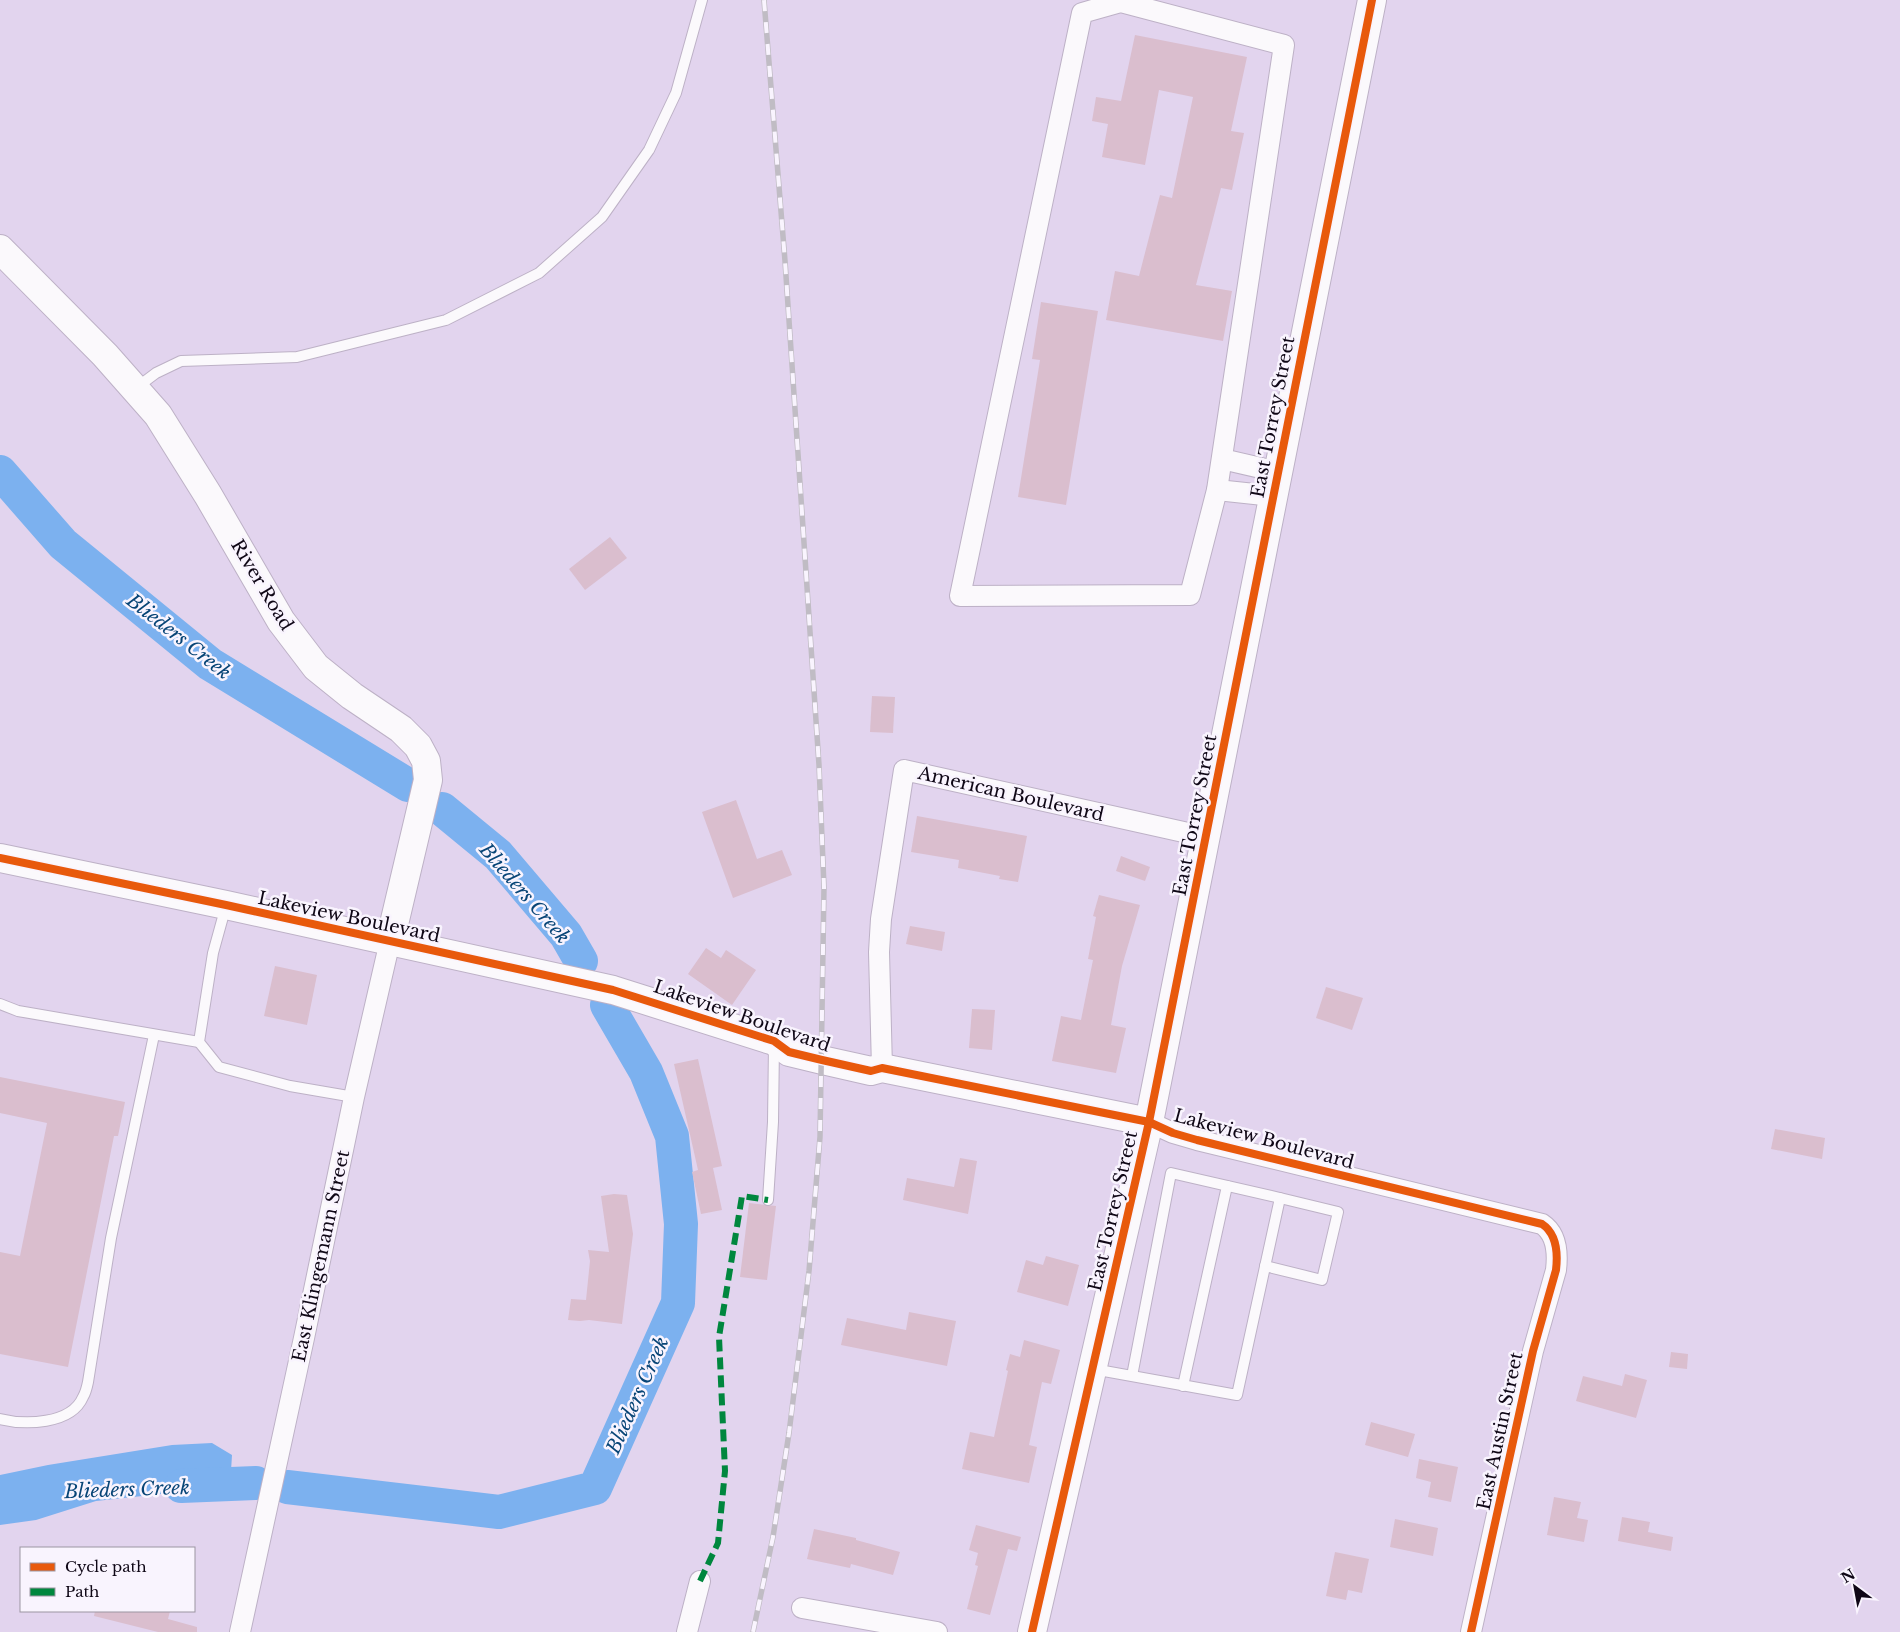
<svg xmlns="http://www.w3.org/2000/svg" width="1900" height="1632" font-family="'Libre Baskerville',serif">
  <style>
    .water { fill: #7cb1ef }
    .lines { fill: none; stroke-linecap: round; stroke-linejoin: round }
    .river { stroke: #7cb1ef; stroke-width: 34 }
    .building { fill: #dabece }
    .lane-casing { stroke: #bdb1c6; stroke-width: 12 }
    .street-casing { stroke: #bdb1c6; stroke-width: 22 }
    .secondary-casing { stroke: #bdb1c6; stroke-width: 30 }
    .lane { stroke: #fbf9fc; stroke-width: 10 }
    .street { stroke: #fbf9fc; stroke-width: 20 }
    .secondary { stroke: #fbf9fc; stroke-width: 28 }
    .rail-casing { stroke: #c0bcc4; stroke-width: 5.5 }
    .rail { stroke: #f9f4fe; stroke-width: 4; stroke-dasharray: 11; stroke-linecap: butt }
    .quiet { stroke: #00873e; stroke-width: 6; stroke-dasharray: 12 6; stroke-linecap: butt }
    .cycleway-casing { stroke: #f9f4fe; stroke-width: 11 }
    .cycleway { stroke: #e8590c; stroke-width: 8 }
    .labels { text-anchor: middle; stroke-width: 5; stroke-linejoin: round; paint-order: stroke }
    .street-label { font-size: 18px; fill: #0f0716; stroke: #f9f4fe }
    .water-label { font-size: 19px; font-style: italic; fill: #084577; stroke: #f9f4fe }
  </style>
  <rect width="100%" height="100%" fill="#e2d4ee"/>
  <!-- water -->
  <path class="water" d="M212,1443L232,1455L231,1471L222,1496L161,1494L96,1501L36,1520L0,1525V1475L48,1465L172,1445Z"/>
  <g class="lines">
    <!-- river -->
    <g class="river">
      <path d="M0,472L63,544L210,664L408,785"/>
      <path d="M442,809L498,855L566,935L581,961"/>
      <path d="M181,1486L256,1483"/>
      <path d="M287,1487L499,1512L595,1488L678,1303L681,1224L672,1136L646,1072L607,1005"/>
    </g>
  </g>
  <!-- building -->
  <g class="building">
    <path d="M1135,35L1247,57L1231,131L1244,133L1232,190L1221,188L1196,285L1232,291L1223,341L1106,320L1115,271L1139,276L1160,195L1172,198L1193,97L1159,90L1145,165L1102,157L1108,124L1092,121L1096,97L1121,101Z"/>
    <path d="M1041,302L1098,311L1066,505L1018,497L1040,360L1032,359Z"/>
    <path d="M610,537L627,558L585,590L569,569Z"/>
    <path d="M872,696L895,697L893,733L870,732Z"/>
    <path d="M736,800L757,859L782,850L792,875L733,898L702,812Z"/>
    <path d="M917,816L1027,836L1018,882L999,879L1000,876L958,868L959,860L911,852Z"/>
    <path d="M1121,856L1150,867L1145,881L1116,871Z"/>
    <path d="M1099,895L1140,905L1122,966L1111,1025L1126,1028L1116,1073L1052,1061L1061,1016L1081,1020L1093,960L1088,959L1096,917L1093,916Z"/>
    <path d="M910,926L945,932L942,951L906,944Z"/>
    <path d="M706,948L721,958L726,950L756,970L732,1005L688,974Z"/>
    <path d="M275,966L317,975L307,1025L264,1016Z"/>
    <path d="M1326,987L1363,998L1352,1030L1316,1018Z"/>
    <path d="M972,1009L995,1010L992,1050L969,1048Z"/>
    <path d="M698,1059L722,1166L713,1168L722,1210L701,1214L692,1172L698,1170L674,1064Z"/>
    <path d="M0,1077L125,1102L118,1136H114L68,1367L0,1354V1252L20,1256L47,1123L0,1113Z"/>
    <path d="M1775,1129L1825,1138L1822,1159L1771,1149Z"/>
    <path d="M960,1158L977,1161L968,1214L903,1200L907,1178L954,1187Z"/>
    <path d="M614,1194L627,1195L633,1234L622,1324L589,1320L580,1321L568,1320L571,1299L586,1300L590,1261L588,1250L609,1252L601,1196Z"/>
    <path d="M749,1203L776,1206L767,1280L740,1277Z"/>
    <path d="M1046,1256L1079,1265L1068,1306L1017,1292L1026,1260L1043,1265Z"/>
    <path d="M909,1312L956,1321L947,1366L841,1345L847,1318L906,1330Z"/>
    <path d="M1024,1340L1060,1350L1051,1384L1042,1382L1029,1445L1037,1447L1029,1483L962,1469L970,1432L994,1437L1008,1371L1006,1370L1010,1354L1020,1357Z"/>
    <path d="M1671,1352L1688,1354L1687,1369L1669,1367Z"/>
    <path d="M1625,1374L1647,1380L1636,1418L1576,1401L1583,1376L1622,1386Z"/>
    <path d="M1371,1422L1415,1434L1408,1457L1365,1445Z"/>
    <path d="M1419,1459L1458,1467L1451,1502L1428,1497L1431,1482L1416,1478Z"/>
    <path d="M1554,1497L1581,1502L1577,1518L1588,1520L1584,1542L1547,1535Z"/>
    <path d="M1622,1517L1650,1522L1648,1532L1673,1537L1671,1551L1618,1541Z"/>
    <path d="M1395,1519L1438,1528L1433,1556L1390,1547Z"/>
    <path d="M976,1525L1021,1537L1017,1551L1008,1549L990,1615L967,1609L978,1566L975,1565L978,1553L969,1550Z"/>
    <path d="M814,1529L856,1538V1540L900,1552L893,1575L851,1564L850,1568L807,1559Z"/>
    <path d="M1335,1552L1369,1559L1362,1593L1348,1590L1346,1600L1326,1596Z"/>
    <path d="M95,1611H170L168,1619L197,1627V1632H158L94,1616Z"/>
  </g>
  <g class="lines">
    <!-- lane casing -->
    <g class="lane-casing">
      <g id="lane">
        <path d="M136,388L156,373L181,361L297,357L446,320L539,273L602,217L649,150L676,93L702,0"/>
        <path d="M226,906L213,953L199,1042L219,1067L290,1086L354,1097"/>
        <path d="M0,1004L18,1011L199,1042"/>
        <path d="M768,1200L773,1122L774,1044"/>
        <path d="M1265,1266L1322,1280L1338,1212L1280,1198"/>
        <path d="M1093,1369L1237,1395L1280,1198L1171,1173L1132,1376"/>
        <path d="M1183,1386L1227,1186"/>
        <path d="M0,1419C24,1425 71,1425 83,1397C86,1392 87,1387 88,1382L111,1238L154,1035"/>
      </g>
    </g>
    <!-- street casing -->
    <g class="street-casing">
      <g id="street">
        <path d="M1121,2L1284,45L1217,490L1190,595L960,596L1082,13Z"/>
        <path d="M1222,459L1278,472"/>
        <path d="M1217,490L1273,496"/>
        <path d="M882,1068L879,952L881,919L904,770L1206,837"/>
        <path d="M1149,1122L1173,1133L1197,1140L1542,1224C1557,1234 1558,1253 1556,1270L1533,1351L1471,1632"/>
        <path d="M802,1608L937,1632"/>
        <path d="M240,1632L304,1338L354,1097L390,941"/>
        <path d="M687,1632L700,1581"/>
      </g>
    </g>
    <!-- secondary casing -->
    <g class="secondary-casing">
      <g id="secondary">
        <path d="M0,249L105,355L158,415L208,495L281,621L316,667L352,696L401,729L418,746L426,761L428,780L390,941"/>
        <path d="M0,858L226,905L613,990L774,1041L789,1052L822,1060L871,1071L882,1068L1149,1122"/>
        <path d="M1032,1632L1149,1122L1372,0"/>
      </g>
    </g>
    <!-- lane -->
    <use href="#lane" class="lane"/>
    <!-- street -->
    <use href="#street" class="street"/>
    <!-- secondary -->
    <use href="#secondary" class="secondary"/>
    <!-- rail casing -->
    <g class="rail-casing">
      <path id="rail" d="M753,1632L773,1537L789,1433L809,1271L820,1137L824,887L819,765L785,261L764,0"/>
    </g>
    <!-- rail -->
    <use href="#rail" class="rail"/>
    <!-- quiet -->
    <path class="quiet" d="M700,1581L718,1543L725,1471L719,1337L742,1196L768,1200"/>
    <!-- cycleway casing -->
    <g class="cycleway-casing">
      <g id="cycleway">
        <path d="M0,858L226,905L613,990L774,1041L789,1052L822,1060L871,1071L882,1068L1149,1122L1173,1133L1197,1140L1542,1224C1557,1234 1558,1253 1556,1270L1533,1351L1471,1632"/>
        <path d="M1032,1632L1149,1122L1372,0"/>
      </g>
    </g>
    <!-- cycleway -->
    <use href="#cycleway" class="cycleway"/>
  </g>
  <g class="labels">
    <!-- street labels -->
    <g class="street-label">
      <text transform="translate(1273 417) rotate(-79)" y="6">East Torrey Street</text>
      <text transform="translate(262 585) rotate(59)" y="6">River Road</text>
      <text transform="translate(1011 794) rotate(13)" y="6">American Boulevard</text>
      <text transform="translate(1195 815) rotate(-79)" y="6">East Torrey Street</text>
      <text transform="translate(349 917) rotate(12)" y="6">Lakeview Boulevard</text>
      <text transform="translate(742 1016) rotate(19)" y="6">Lakeview Boulevard</text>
      <text transform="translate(1264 1139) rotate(15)" y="6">Lakeview Boulevard</text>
      <text transform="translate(1113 1211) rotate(-77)" y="6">East Torrey Street</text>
      <text transform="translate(321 1256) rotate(-78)" y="6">East Klingemann Street</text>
      <text transform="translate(1500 1431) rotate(-78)" y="6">East Austin Street</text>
    </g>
    <!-- water labels -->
    <g class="water-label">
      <text transform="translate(179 636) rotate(38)" y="7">Blieders Creek</text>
      <text transform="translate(525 893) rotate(49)" y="7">Blieders Creek</text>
      <text transform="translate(637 1395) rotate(-66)" y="7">Blieders Creek</text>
      <text transform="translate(127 1489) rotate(-2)" y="7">Blieders Creek</text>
    </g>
  </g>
  <!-- legend -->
  <rect x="20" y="1547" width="175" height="65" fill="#f9f4fe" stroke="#9b95a1"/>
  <rect x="30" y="1563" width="25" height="8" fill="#e8590c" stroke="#9b95a1"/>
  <text x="65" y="1572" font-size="15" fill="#0f0716">Cycle path</text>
  <rect x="30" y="1588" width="25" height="8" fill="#00873e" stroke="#9b95a1"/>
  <text x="65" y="1597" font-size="15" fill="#0f0716">Path</text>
  <!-- north arrow -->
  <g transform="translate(1855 1587) rotate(328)" stroke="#f9f4fe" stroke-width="4" paint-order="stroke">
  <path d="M0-4L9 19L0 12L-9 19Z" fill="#0f0716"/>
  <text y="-8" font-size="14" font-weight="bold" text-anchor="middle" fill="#0f0716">N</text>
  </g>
</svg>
